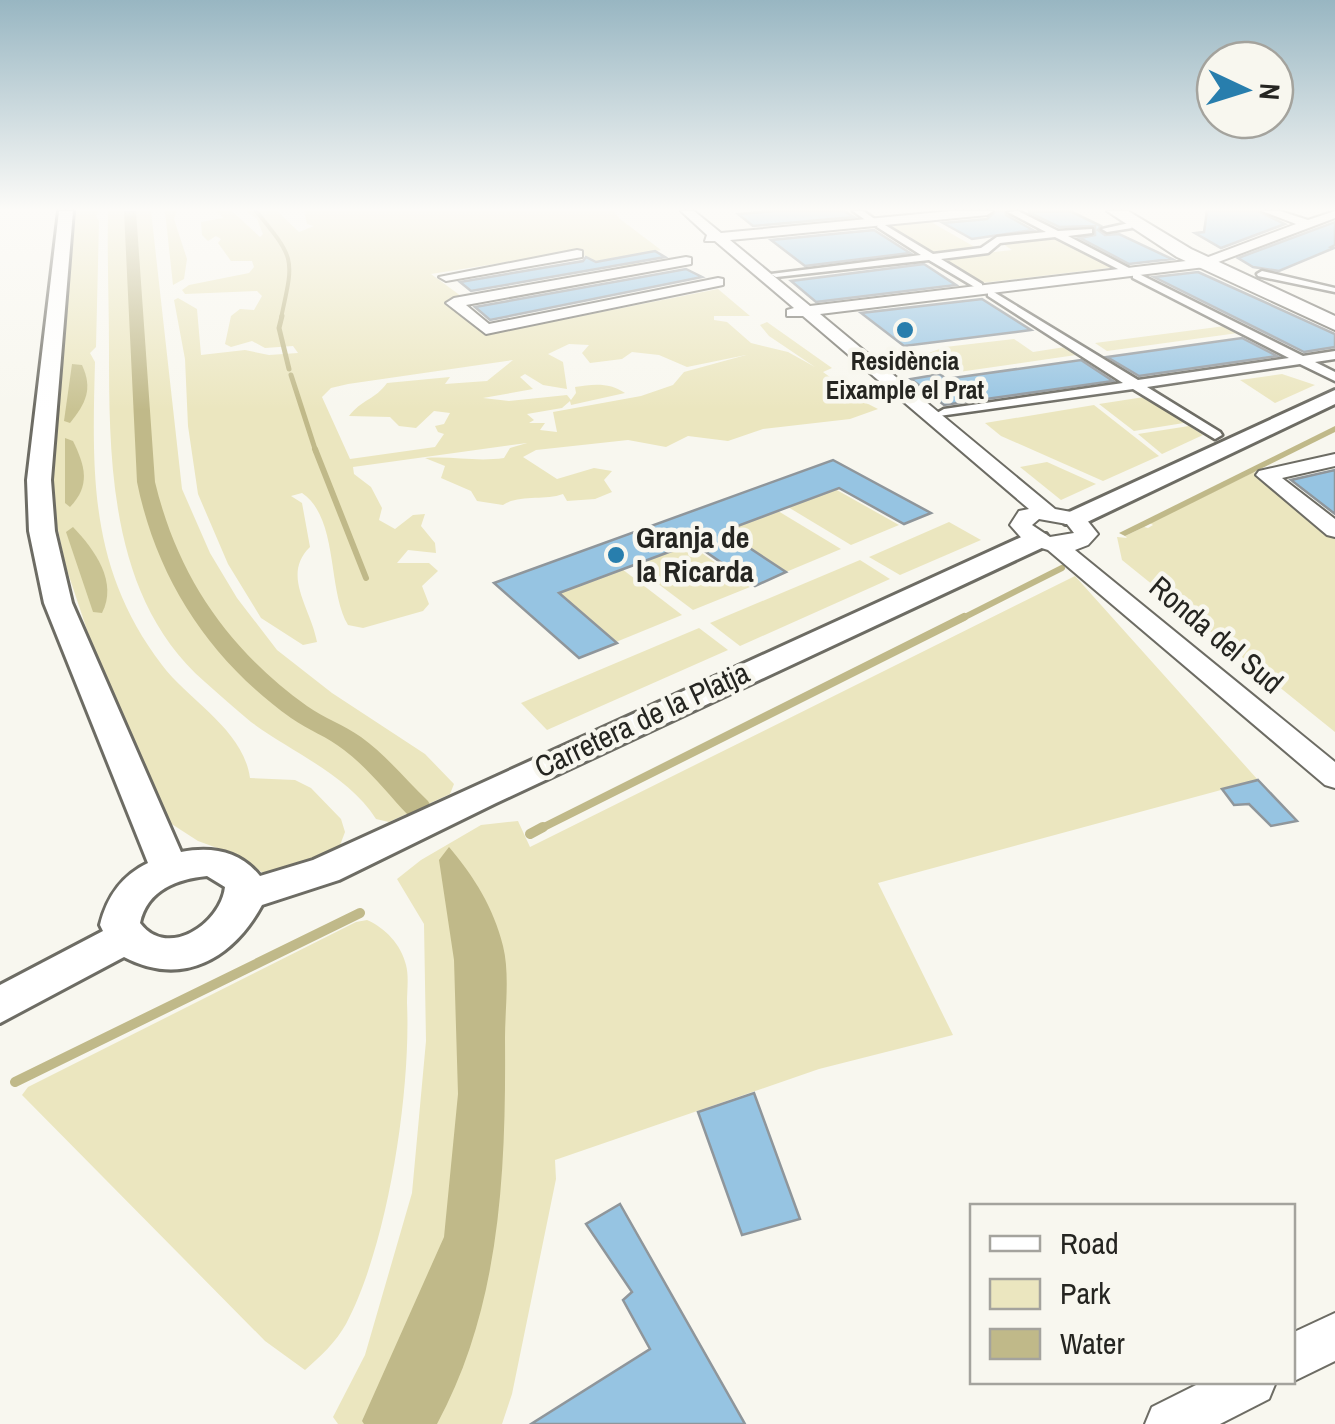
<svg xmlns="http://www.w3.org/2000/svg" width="1335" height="1424" font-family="'Archivo Narrow',sans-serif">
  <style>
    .green { fill: #ebe6bf; fill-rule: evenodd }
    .forest { fill: #c9c393 }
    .water { fill: #c0b989 }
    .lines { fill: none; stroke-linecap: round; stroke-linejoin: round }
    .stream-far4 { stroke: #c0b989; stroke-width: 4 }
    .stream-far3 { stroke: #c0b989; stroke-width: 5 }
    .stream-far2 { stroke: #c0b989; stroke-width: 6 }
    .stream-far1 { stroke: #c0b989; stroke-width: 8 }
    .stream { stroke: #c0b989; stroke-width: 10 }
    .canal { fill: #c0b989; fill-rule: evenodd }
    .building { fill: #96c4e2; stroke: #8f969b; stroke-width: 2.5 }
    .pedestrian-casing { stroke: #6d6c64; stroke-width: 5 }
    .minor-casing { stroke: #6d6c64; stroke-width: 4 }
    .tertiary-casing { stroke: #6d6c64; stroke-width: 6 }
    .secondary-casing { stroke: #6d6c64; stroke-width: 4 }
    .pedestrian { fill: #fff; fill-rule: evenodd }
    .minor { fill: #fff; fill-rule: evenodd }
    .tertiary { fill: #fff; fill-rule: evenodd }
    .secondary { fill: #fff; fill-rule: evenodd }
    .poi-dot { fill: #287ead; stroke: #f8f7ef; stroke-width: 4 }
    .labels { text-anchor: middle; stroke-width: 9; stroke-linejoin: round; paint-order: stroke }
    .far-poi-label { font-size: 25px; font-weight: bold; fill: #252521; stroke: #f8f7ef }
    .poi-label { font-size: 30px; font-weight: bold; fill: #252521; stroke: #f8f7ef; text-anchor: start }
    .street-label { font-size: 30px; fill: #252521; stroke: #f8f7ef }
  </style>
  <rect width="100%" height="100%" fill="#f8f7ef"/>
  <!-- green -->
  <g class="green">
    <path d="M73,211H99L96,216L99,221L96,347L90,353L95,362C92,475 89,569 162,665C190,702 243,729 250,778L295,780L311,788L341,819L345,832L339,848L328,859L279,875L263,873L239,856L198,841L167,821L101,672L66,567L52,502Z"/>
    <path d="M108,211H151L182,489L210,553L237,598L277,650L332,693L425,754L454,784L450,794L389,822L376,819C348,775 293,753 251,722C235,709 220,695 205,682C110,599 109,464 109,348C109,302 107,257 108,211Z"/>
    <path d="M165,211H177L174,219L187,259L184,279L173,285Z"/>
    <path d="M217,211H232L260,237L263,234L257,219L246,211H277L299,232L314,226L307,224L304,211H614L620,219L661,250L632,256L644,264L623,268L610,260L596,262L576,251L431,274L465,299L453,302L495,333L718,289L750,316H714V320L727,322L751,343L788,352L815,367L769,336L760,325L767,322L832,368L823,372L838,383L833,386L878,409L850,419L763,429L728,441L688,436L666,447L628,440L536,450L523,457L557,479L594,468L612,471L604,480L612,492L595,499L567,501L563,494C544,501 519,494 503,505L477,501L471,491L441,478L445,466L425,458C454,456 476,462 504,458L510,448L527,443L353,467L354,474L371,487L382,508L379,520L395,529L413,515L425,514L421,526L435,543L436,553L408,550L397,563H429L438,571L422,586L429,604L423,611L363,628L348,625C327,590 339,518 302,493L291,496L302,503L310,547C281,575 311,608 317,642L303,645L261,618L228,564L198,494L188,426L185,359L174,300L178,298L197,309L201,355L245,350L269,355L298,353L293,346L265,348L252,341L231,347L225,344L231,316L240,309L254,310L262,296L257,291L185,294L182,290L189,285L249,273L254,267L252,261H231L218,243L221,239L216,236L208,241L202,235L201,222L223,218ZM569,344L589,345L582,353L590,363L622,359L632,352L659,355L687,367L746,355L684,372L673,385L641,396L553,412L557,432L540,430L545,423H529L534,420L527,414L562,408L570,401L571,405L625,393C610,382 592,384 575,387L576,393L571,400L567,395L509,401L483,398L533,389L520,377L525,374L543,385L567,389L563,362L548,354ZM513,360L487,381L445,384L450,377L387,383C376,399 361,400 349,416L390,417L399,426L416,428L434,411L450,413L444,424L435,426L438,432L444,434L435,447L350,459L322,397L331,388L348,384Z"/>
    <path d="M931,222L980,250L935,255L888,226Z"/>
    <path d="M1051,236L1117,267L981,283L941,258L1012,250L1000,242Z"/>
    <path d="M1225,326L1238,333L1107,351L1095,343Z"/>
    <path d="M1014,339L1033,352L1065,347L1076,355L931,376L912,359L945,347Z"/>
    <path d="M1282,374L1315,385L1275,403L1240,380Z"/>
    <path d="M1130,387H1134L1190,422L1134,431L1099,404L1144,397Z"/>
    <path d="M1094,405L1159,456L1103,481L1001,436L985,423Z"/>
    <path d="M1189,426L1203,435L1162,454L1138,434Z"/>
    <path d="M1047,462L1096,484L1061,500L1020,467Z"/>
    <path d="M1254,472L1335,538V732L1122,560L1117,537L1127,538L1125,536L1144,527L1148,528L1153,525L1150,523Z"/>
    <path d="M835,489L899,525L851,545L788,507Z"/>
    <path d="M778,511L841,549L786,572L724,531Z"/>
    <path d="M949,522L981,540L900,575L869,557Z"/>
    <path d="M689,544L750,587L693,610L633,565Z"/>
    <path d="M860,560L890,579L740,646L710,623Z"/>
    <path d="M622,569L682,615L616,642L559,593Z"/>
    <path d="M1075,576L1258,780L878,883L953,1035L819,1069L555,1160L556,1179L512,1394L502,1424H338L333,1417L365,1355L412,1193L426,1041L424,924L397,879L421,860L481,825L518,821L530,847Z"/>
    <path d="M699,628L728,650L547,730L521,703Z"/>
    <path d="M367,920C385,928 401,944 406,965C409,976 407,991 407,1003C411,1092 388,1245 346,1324C336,1342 320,1357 305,1370L265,1341L22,1095L28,1087L356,922Z"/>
  </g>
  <!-- forest -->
  <g class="forest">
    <path d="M72,364L82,365C93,389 86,403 70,423L64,421Z"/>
    <path d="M65,438L73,441C85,466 91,485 70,507L65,503Z"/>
    <path d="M73,527C95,550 118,582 102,613L93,612L66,532Z"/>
  </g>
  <!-- water -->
  <g class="water">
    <path d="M1335,426V432L1144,527L1125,536L1119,533Z"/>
    <path d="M449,847C475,878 493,907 503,946C510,974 505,1009 505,1038C506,1170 501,1306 437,1424H364L362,1421L444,1237L458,1094L454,960L439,860Z"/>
  </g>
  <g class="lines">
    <!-- stream-far4 -->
    <path class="stream-far4" d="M256,211C296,260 294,258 281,318"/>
    <!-- stream-far3 -->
    <g class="stream-far3">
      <path d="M282,316L279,328L289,369"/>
      <path d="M291,375L316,452"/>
    </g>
    <!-- stream-far2 -->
    <g class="stream-far2">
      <path d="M315,449L366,578"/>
      <path d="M959,620L1062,568"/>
    </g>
    <!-- stream-far1 -->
    <path class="stream-far1" d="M538,830L964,617"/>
    <!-- stream -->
    <g class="stream">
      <path d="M530,834L543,827"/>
      <path d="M15,1082L360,913"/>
    </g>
    <!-- canal -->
    <path class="canal" d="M124,211H136L155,482C178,577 228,649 307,706C324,718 344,725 361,737C386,755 406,780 428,801L432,808L428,815H408C387,793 368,768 344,750C328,737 308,730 291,718C210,660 157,580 137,482Z"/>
  </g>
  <!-- building -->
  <g class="building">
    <path d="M776,211H844L854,217L753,226L738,214Z"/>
    <path d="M996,211H1005L1006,215L1033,230L972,239L943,223L987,219Z"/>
    <path d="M1070,211L1101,226L1098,230L1105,235L1119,234L1172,259L1129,264L1080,238L1095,235V226L1059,227L1028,212Z"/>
    <path d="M1207,211H1258L1285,224L1221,248L1195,233L1204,232Z"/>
    <path d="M1335,222V245L1331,247L1334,248L1279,271L1253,267L1238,258Z"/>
    <path d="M874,230L910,253L805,266L771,240Z"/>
    <path d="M655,251L665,257L471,291L460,282L583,261L586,257L596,262Z"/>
    <path d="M924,264L956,285L816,302L791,281Z"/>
    <path d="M686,269L702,277L490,320L475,307Z"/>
    <path d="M1198,272L1335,334V347L1304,352L1154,277Z"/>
    <path d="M982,299L1031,330L904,346L861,313Z"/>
    <path d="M1242,338L1277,356L1139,376L1107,357Z"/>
    <path d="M1081,360L1113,381L944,405L911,379L940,374L946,379Z"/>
    <path d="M833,460L931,513L904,524L839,488L724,531L786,572L755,586L693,543L559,593L617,643L579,658L494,583Z"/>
    <path d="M1335,470V514L1291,480Z"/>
    <path d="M1258,780L1297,821L1271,826L1249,804L1234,805L1222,789Z"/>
    <path d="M754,1093L800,1219L742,1235L698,1112Z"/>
    <path d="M620,1204L745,1424H531L650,1349L623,1300L632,1292L586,1224Z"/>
  </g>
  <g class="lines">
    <!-- pedestrian casing -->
    <g class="pedestrian-casing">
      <g id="pedestrian">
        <path d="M853,211H863L876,220L868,222Z"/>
        <path d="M1018,211L1058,231L1092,229V233L1068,236L1129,268L1120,270L1055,237L1000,243L988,253L941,259L982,284V288L978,289L929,260L776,277L771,274L921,255L877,227L880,222L933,254L981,248L997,237L1046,232L1008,212Z"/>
        <path d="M1129,223L1132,228L1107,232L1102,229Z"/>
        <path d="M1262,271L1335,288V292L1258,276L1257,274Z"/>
        <path d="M1137,273L1303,356L1335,351V359L1315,362L1335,372V381L1300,364L1147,387L1220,432L1222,435L1215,439L1133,389L939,416L937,413L944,409L1123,383L988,296V292L992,291L1138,380L1289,358L1133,278V274Z"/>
      </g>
    </g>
    <!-- minor casing -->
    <g class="minor-casing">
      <g id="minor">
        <path d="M681,211H694L721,233L951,211H993L987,215L730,240L810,306L1203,259L1296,224L1262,211H1280L1308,220L1335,211V218L1205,267L820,314L1055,509L1082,514L1098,534L1088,545L1075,550L1335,762V788L1325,785L1048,550L1026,543L1010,525L1019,511L1029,509L803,316H787V310L794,308L715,241H705L707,235ZM1039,519L1067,524L1074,533L1050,537L1032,525Z"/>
        <path d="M577,250L582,251V257L446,281L439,277Z"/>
        <path d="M686,257L691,258V264L466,305L489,324L718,278L723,279V285L486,334L446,303L454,298Z"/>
        <path d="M1335,454V466L1282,478L1335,519V537L1327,535L1256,475L1259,471Z"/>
        <path d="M1335,1313V1361L1292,1382H1290L1292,1333Z"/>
        <path d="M1202,1382H1276L1269,1399L1220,1424H1145L1152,1407Z"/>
      </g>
    </g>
    <!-- tertiary casing -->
    <g class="tertiary-casing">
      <g id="tertiary">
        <path d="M59,211H73L51,480L55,531L72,603L181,852C212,846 240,851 260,876L313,860L1028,534H1046L1050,540L1046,546L496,803L339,880L262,905C233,958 183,988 124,957L0,1023V985L103,931L100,925C107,897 121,876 148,863L44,603L29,531L27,480ZM207,876L225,887C221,923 168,960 140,923C147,890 177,879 207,876Z"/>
        <path d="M1335,390V404L1083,524H1065L1061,519L1065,514Z"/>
      </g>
    </g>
    <!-- secondary casing -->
    <g class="secondary-casing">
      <path id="secondary" d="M1107,211H1128L1191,249L1335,316V330L1177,257Z"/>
    </g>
    <!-- pedestrian -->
    <use href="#pedestrian" class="pedestrian"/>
    <!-- minor -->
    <use href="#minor" class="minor"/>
    <!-- tertiary -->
    <use href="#tertiary" class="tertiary"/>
    <!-- secondary -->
    <use href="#secondary" class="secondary"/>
  </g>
  <!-- sky -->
  <linearGradient id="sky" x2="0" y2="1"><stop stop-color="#98b6c2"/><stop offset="0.51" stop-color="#fcfbf8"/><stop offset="1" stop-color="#fcfbf8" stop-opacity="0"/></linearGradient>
  <rect width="1335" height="410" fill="url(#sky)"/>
  <!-- markers -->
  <g class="poi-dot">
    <circle cx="905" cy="330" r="10"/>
    <circle cx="616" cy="555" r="10"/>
  </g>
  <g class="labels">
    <!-- far-poi labels -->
    <g class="far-poi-label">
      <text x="905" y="370">Residència<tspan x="905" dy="29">Eixample el Prat</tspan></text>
    </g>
    <!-- poi labels -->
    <g class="poi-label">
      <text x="636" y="548">Granja de<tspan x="636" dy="34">la Ricarda</tspan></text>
    </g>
    <!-- street labels -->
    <g class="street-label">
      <text transform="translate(1216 635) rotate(40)" y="10">Ronda del Sud</text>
      <text transform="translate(642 720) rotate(-25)" y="10">Carretera de la Platja</text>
    </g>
  </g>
  <!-- legend -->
  <rect x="970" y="1204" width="325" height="180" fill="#f8f7ef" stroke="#a4a39d" stroke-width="2.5"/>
  <rect x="990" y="1236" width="50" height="15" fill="#ffffff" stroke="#a4a39d" stroke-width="2.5"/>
  <text x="1060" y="1254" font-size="30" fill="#252521">Road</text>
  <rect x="990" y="1279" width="50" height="30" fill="#ebe6bf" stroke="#a4a39d" stroke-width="2.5"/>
  <text x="1060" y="1304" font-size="30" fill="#252521">Park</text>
  <rect x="990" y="1329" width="50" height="30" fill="#c0b989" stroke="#a4a39d" stroke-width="2.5"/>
  <text x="1060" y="1354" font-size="30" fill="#252521">Water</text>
  <!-- north arrow -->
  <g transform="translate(1245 90) rotate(94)"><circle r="48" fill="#f8f7ef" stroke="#a4a39d" stroke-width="2.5"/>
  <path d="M0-8L18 38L0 25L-18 38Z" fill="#287ead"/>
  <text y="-15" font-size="28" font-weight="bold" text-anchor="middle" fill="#252521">N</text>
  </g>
</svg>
